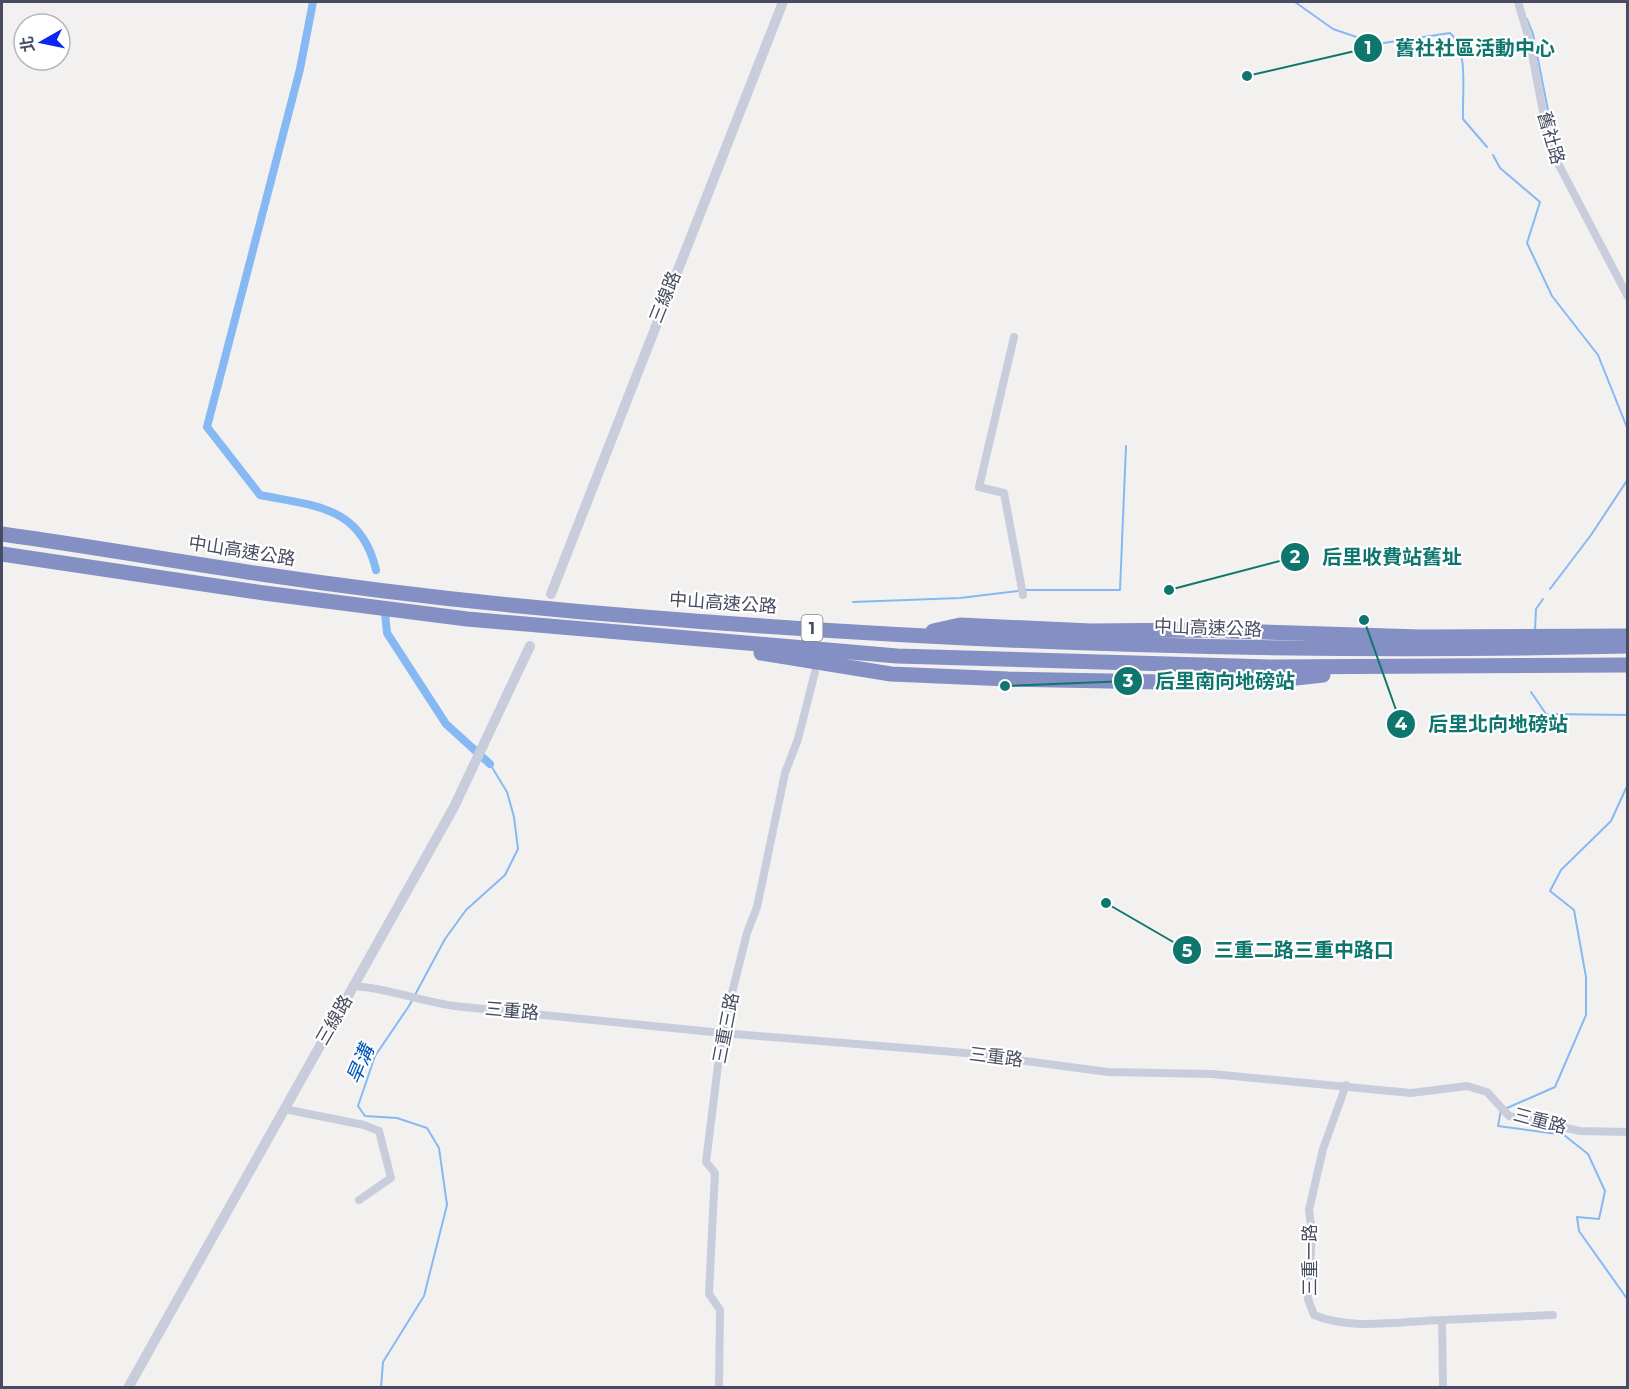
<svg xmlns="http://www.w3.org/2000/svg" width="1629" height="1389" font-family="Montserrat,'Noto Sans TC',sans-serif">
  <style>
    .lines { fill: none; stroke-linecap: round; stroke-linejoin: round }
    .stream { stroke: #86b9f4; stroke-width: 2 }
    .canal { stroke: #86b9f4; stroke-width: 8 }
    .minor { stroke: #c9cddb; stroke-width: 8 }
    .tertiary { stroke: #c9cddb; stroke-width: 10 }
    .motorway { stroke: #848fc3; stroke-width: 15 }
    .labels { text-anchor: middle; stroke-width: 4.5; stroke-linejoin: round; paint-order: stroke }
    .shield { fill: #fff; stroke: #7e8290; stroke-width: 1.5 }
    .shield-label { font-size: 16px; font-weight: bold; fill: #474c60 }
    .street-label { font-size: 18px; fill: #474c60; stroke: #fff }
    .water-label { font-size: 20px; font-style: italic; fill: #0057b9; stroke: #fff }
    .leader { fill: none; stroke: #0f766e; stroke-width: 2 }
    .callout-dot { fill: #0f766e; stroke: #fff; stroke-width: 2 }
    .mark-label { font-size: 18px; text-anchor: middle; font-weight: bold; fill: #fff }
    .callout-label { font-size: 20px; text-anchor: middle; font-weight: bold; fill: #0f766e; stroke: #fff; stroke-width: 4.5; stroke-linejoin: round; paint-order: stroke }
  </style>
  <rect width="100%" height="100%" fill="#f3f1f0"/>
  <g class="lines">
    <!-- stream -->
    <g class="stream">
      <path d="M1295,2L1333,29L1377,44L1450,33C1469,49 1462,94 1463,119L1487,147"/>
      <path d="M1527,19L1533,34L1556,151"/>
      <path d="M1493,155L1500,168L1540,202L1527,243L1552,296L1598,355L1628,430"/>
      <path d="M1550,589L1591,535L1628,479"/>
      <path d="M1024,590H1120L1126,446"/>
      <path d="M853,602L960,598L1018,591"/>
      <path d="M1535,630L1536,609L1543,599"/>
      <path d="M1531,692L1546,714L1628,715"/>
      <path d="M1507,1108L1555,1087L1586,1015V977L1574,910L1550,891L1561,870L1611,821L1628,784"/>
      <path d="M1501,1110L1498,1126L1564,1135L1588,1154L1605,1191L1599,1219L1577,1217L1579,1231L1628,1300"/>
      <path d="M381,1388L383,1362L424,1296L447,1205L439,1148L427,1128L397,1118L365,1116L358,1106L375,1056L409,1006L445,939L466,910L505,875L518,849L514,817L507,792L490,764"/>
    </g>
    <!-- canal -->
    <g class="canal">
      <path d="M313,2L300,69L207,427L260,495C315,506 361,506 376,570"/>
      <path d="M385,613L387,633L446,724L490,764"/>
    </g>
    <!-- minor -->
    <g class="minor">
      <path d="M1518,2L1529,39L1550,148L1628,297"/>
      <path d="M1014,337L979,487L1004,493L1023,595"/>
      <path d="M353,986C388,988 420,1001 454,1006L722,1033L966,1053L1108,1072L1212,1074L1411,1093L1467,1086L1487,1092L1509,1116L1580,1131L1628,1132"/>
      <path d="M1346,1085L1323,1149L1309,1210L1312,1232L1308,1299L1314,1315C1352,1331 1402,1321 1442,1320L1443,1388"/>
      <path d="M284,1109L364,1125L379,1131L391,1178L359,1200"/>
      <path d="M1442,1320L1553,1315"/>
      <path d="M719,1388L720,1310L709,1294L715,1173L706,1162L722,1033L747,933L757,907L785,773L798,739L815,672"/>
    </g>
    <!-- tertiary -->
    <g class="tertiary">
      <path d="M551,594L783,2"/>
      <path d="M128,1388L454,807L530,646"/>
    </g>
    <!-- motorway -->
    <g class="motorway">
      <path d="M2,534C88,546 174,561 261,574C387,593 516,607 644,617C971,644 1299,654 1628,646"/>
      <path d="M2,554L264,593L467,619L897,656L1270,667L1628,665"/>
      <path d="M933,631L960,625L1091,631L1199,630L1420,637L1628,636"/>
      <path d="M761,653L891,674L1008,679L1162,682L1287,679L1323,675"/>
    </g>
  </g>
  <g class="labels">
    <!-- shield labels -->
    <rect class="shield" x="801.5" y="615" width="21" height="26" rx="4.5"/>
    <g class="shield-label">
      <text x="812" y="634">1</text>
    </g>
    <!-- street labels -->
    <g class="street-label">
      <text transform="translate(1551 138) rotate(74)" y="6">舊社路</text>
      <text transform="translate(665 297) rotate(-68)" y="6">三線路</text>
      <text transform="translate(242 551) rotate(9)" y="6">中山高速公路</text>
      <text transform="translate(723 603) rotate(4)" y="6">中山高速公路</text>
      <text transform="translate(1208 628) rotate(2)" y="6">中山高速公路</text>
      <text transform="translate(512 1011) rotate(5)" y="6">三重路</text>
      <text transform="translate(334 1020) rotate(-60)" y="6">三線路</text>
      <text transform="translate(726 1028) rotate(-79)" y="6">三重三路</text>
      <text transform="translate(996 1057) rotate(7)" y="6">三重路</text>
      <text transform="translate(1540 1121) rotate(15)" y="6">三重路</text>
      <text transform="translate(1310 1260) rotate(-90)" y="6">三重一路</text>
    </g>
    <!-- water labels -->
    <g class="water-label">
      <text transform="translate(360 1064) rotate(-67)" y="7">旱溝</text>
    </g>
  </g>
  <!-- callouts -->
  <path class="leader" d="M1247 76L1368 48M1169 590L1295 557M1005 686L1128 681M1364 620L1401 724M1106 903L1187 950"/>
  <g class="callout-dot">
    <circle cx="1247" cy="76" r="6"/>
    <circle cx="1169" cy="590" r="6"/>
    <circle cx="1005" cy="686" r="6"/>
    <circle cx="1364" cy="620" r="6"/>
    <circle cx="1106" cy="903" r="6"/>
    <circle cx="1368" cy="48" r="15"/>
    <circle cx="1295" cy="557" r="15"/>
    <circle cx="1128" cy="681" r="15"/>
    <circle cx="1401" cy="724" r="15"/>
    <circle cx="1187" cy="950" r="15"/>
  </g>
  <g class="mark-label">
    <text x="1368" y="54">1</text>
    <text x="1295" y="563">2</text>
    <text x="1128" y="687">3</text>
    <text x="1401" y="730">4</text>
    <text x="1187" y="957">5</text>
  </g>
  <g class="callout-label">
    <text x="1475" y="55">舊社社區活動中心</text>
    <text x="1392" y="564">后里收費站舊址</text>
    <text x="1225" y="688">后里南向地磅站</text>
    <text x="1498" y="731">后里北向地磅站</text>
    <text x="1304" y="957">三重二路三重中路口</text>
  </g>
  <!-- border -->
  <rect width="1629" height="1389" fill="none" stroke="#474c60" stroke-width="6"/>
  <!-- north arrow -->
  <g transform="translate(42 42) rotate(261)"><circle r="28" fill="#ffffff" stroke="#b5b7bf" stroke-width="1.5"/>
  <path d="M0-4.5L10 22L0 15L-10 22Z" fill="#0a25f4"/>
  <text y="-9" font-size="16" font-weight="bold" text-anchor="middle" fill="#474c60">北</text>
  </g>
</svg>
